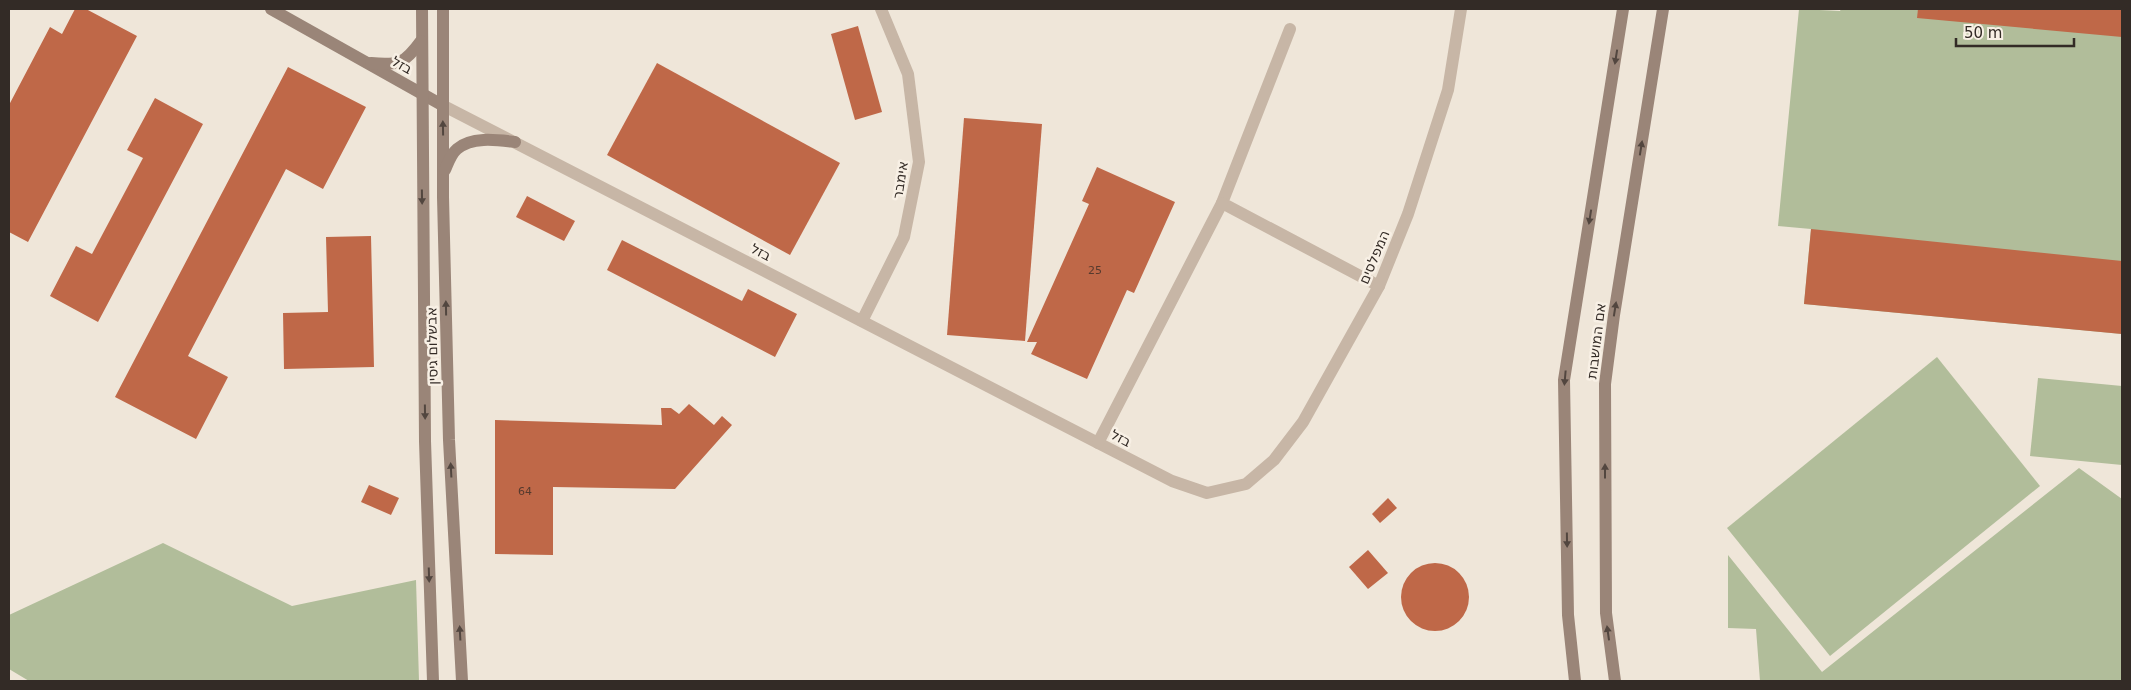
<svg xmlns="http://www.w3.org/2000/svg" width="2131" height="690" font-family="'DejaVu Sans','Noto Sans Hebrew',sans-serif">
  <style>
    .green { fill: #b1bd9a }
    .building { fill: #bf6848 }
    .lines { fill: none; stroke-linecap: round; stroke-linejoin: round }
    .street { stroke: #c7b6a6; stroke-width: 12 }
    .secondary { stroke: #9a8578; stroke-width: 12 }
    .oneway { fill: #52463f }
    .labels { text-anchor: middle; stroke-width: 5; stroke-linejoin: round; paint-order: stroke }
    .number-label { font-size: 11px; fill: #563a2e }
    .street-label { font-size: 14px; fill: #332b26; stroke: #f8f0e5 }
  </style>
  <rect width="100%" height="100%" fill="#efe6d9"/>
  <!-- green -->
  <g class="green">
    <path d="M1799,9L1840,11L1841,9H2122V334L1804,304L1811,229L1778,226Z"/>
    <path d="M1937,357L2040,486L1830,656L1727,528Z"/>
    <path d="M2038,378L2122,386V465L2030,456Z"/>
    <path d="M2079,468L2122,499V681H1760L1756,629L1728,628V555L1822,672Z"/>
    <path d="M163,543L292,606L416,580L419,681H29L9,669V615Z"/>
  </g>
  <!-- building -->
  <g class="building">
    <path d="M75,9H86L137,36L28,242L9,232V105L50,27L62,34Z"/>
    <path d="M1918,9H2122V37L1917,18Z"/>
    <path d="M858,26L882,112L855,120L831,34Z"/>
    <path d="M657,63L840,163L790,255L607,155Z"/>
    <path d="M288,67L366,107L323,189L286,169L188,356L228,377L196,439L115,397Z"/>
    <path d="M155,98L203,124L98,322L50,296L76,246L92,254L143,158L127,150Z"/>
    <path d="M964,118L1042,124L1025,341L947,335Z"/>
    <path d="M1097,167L1175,202L1134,293L1127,290L1087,379L1031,354L1037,342H1027L1089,204L1082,201Z"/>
    <path d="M527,196L575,221L564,241L516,217Z"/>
    <path d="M1811,229L2122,261V334L1804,304Z"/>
    <path d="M371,236L374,367L284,369L283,313L328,312L326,237Z"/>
    <path d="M622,240L742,301L748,289L797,314L775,357L607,270Z"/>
    <path d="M689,404L714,425L722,416L732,425L675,489L553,487V555L495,554V420L662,425L661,408H671L679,414Z"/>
    <path d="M369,485L399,498L391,515L361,502Z"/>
    <path d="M1388,498L1397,508L1380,523L1372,514Z"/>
    <path d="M1368,550L1388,573L1368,589L1349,567Z"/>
    <circle cx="1435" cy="597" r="34"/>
  </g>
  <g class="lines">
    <!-- street -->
    <g class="street">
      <path d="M1290,29L1222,203L1379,286"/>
      <path d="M442,105L1172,481L1207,493L1246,484L1274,460L1303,422L1379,286L1408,214L1448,90L1461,9"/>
      <path d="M862,321L904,237L919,162L908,74L881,9"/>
      <path d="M1098,443L1222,203"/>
    </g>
    <!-- secondary -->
    <g class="secondary">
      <path d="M271,9L442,105"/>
      <path d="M422,9L425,441L433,681"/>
      <path d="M443,9V197L449,440L462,681"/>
      <path d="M371,63C399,66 405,63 421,41"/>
      <path d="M445,170C448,163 451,154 457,149C472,136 498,140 515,142"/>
      <path d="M1575,681L1568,615L1564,380L1623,9"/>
      <path d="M1615,681L1606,613L1605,384L1614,315L1663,9"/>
    </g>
  </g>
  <!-- one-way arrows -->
  <defs><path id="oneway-solid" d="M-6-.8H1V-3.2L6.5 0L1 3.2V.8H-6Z" transform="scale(1.25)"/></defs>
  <g class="oneway">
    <use href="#oneway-solid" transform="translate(1616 57) rotate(99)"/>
    <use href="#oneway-solid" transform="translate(443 128) rotate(-91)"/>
    <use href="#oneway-solid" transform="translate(1641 148) rotate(-81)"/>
    <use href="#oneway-solid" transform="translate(422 197) rotate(89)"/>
    <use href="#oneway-solid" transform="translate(1590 217) rotate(99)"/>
    <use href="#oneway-solid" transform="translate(446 308) rotate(-91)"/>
    <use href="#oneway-solid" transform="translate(1615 309) rotate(-81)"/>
    <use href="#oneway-solid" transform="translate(1565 378) rotate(95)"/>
    <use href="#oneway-solid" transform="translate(425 412) rotate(89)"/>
    <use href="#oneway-solid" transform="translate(451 470) rotate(-93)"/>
    <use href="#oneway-solid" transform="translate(1605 471) rotate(-90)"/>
    <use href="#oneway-solid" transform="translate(1567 540) rotate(89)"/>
    <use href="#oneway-solid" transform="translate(429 575) rotate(88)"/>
    <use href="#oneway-solid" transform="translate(460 633) rotate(-93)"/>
    <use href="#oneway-solid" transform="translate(1608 633) rotate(-98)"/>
  </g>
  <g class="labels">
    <!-- number labels -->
    <g class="number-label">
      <text x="1095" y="274">25</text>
      <text x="525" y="495">64</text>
    </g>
    <!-- street labels -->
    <g class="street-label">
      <text transform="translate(402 65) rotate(29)" y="5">בזל</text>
      <text transform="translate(900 180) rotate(-81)" y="5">אימבר</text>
      <text transform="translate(761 252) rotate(27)" y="5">בזל</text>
      <text transform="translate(1374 257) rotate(-67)" y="5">המפלסים</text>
      <text transform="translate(1596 341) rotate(-83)" y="5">אם המושבות</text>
      <text transform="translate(432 346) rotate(-91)" y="5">אבשלום גיסין</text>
      <text transform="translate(1121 438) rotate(27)" y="5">בזל</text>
    </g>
  </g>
  <!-- border -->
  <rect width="2131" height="690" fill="none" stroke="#332b26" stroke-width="20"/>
  <!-- scale -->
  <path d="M1956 38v8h118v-8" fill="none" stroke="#332b26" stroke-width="2.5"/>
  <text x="1964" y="38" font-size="15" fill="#332b26" stroke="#f8f0e5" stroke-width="4" paint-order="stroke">50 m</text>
</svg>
